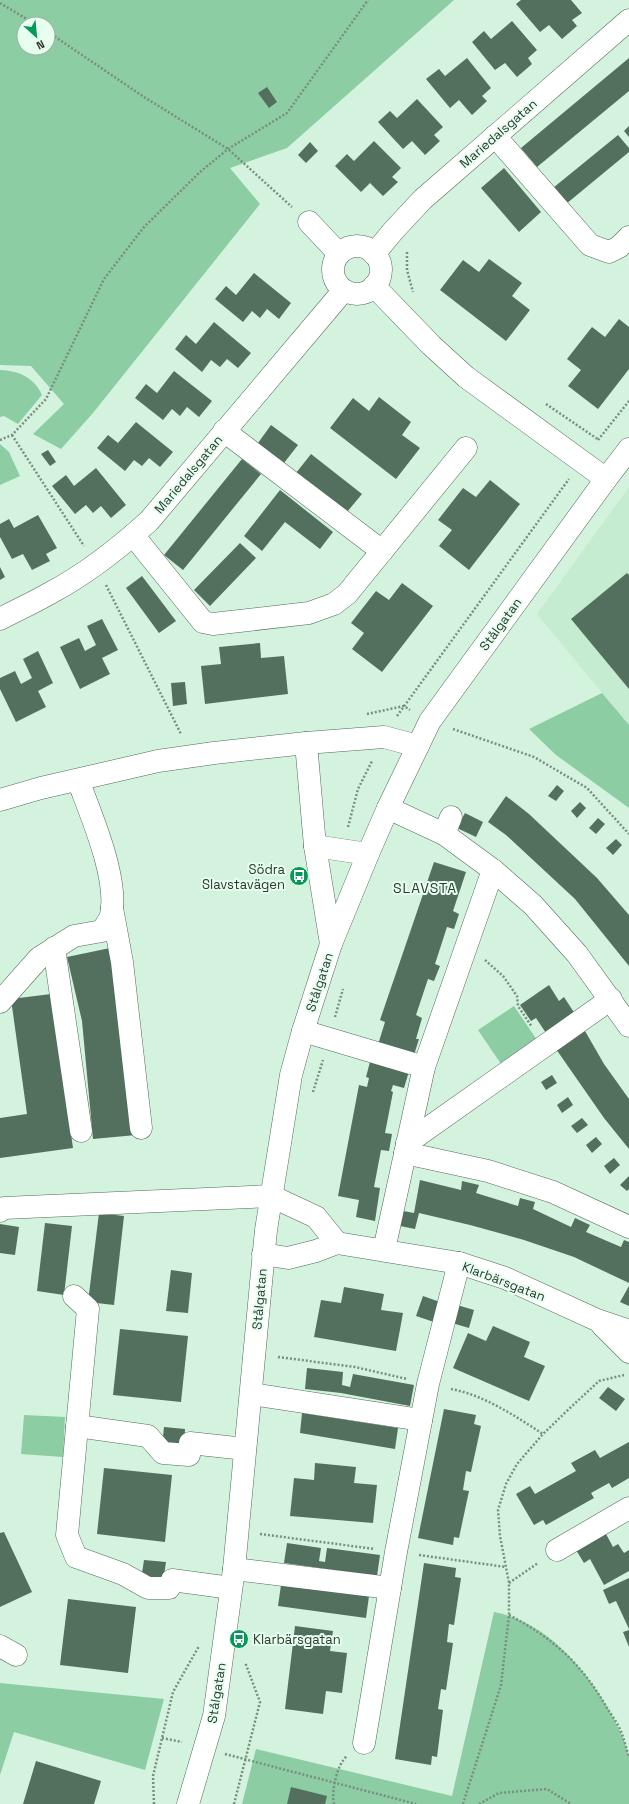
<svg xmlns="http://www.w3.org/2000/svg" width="629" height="1804" font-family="'Space Grotesk',sans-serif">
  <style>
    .built { fill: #c5ebd1 }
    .green { fill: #8ccda4; fill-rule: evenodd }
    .building { fill: #536f5d }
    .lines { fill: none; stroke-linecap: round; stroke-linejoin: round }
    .minor-casing { stroke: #506b59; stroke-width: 23 }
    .path { stroke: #798e80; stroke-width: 2.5; stroke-dasharray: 2 2; stroke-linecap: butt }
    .minor { stroke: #fff; stroke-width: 22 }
    .labels { text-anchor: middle; stroke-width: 4; stroke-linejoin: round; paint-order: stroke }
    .street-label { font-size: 13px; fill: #2d3931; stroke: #e6ffee }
    .poi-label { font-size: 13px; fill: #2d3931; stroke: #e6ffee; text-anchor: end }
    .neighbourhood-label { font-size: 14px; letter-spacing: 1px; fill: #2d3931; stroke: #e6ffee }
  </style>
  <rect width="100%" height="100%" fill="#d4f3de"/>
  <!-- built -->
  <path class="built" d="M629,487V725L537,614Z"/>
  <!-- green -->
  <g class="green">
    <path d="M0,0H454L287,148L230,168L260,204L93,413L61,449L33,434L64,404L31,366L0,365ZM24,24H48V48H24Z"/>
    <path d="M0,370C19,371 34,377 42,395L18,424L4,416L0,417Z"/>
    <path d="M0,444L9,452L20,476L0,485Z"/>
    <path d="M602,693L629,725V808L556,755L529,729Z"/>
    <path d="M514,1006L537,1040L501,1064L478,1030Z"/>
    <path d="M24,1415L65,1417L63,1457L21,1454Z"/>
    <path d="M494,1612C545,1621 584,1667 609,1710C617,1725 626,1741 629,1758C629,1773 629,1789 629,1804H242L256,1749L452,1796Z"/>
    <path d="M0,1683L164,1699L145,1770L14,1732L0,1775Z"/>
  </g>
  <!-- building -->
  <g class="building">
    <path d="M521,0H571L582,13L572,20L577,26L562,39L549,25L540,32L516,4Z"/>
    <path d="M512,21L537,50L528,58L532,64L517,77L505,63L495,70L472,42L484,31L491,39Z"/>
    <path d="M467,58L491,88L482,96L487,101L472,115L459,100L450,108L426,79L439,69L445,76Z"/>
    <path d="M629,58V91L537,167L521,148Z"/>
    <path d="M267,87L277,102L269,108L258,93Z"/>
    <path d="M417,99L443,127L434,135L440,141L425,155L412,141L403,149L378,122L390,111L397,118Z"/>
    <path d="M629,126V137L624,131Z"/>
    <path d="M618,135L629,148V152L566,204L553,188Z"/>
    <path d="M374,141L401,168L392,177L398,182L383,196L370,183L361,192L335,166L347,154L354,161Z"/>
    <path d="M310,142L318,151L306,163L298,155Z"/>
    <path d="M504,168L541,212L519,232L481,188Z"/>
    <path d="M489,259L522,283L512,296L530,310L506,341L440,290L463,260L479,272Z"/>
    <path d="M254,273L291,303L279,319L267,309L260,318L252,311L243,322L215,299L226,286L236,295Z"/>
    <path d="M619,319L629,327V369L598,409L568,386L581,370L567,359L592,327L605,337Z"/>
    <path d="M214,322L251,353L238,368L227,359L220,367L211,360L202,372L175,349L186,335L196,344Z"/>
    <path d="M174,371L212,401L199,417L187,407L180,416L172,409L163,420L135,398L146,384L157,393Z"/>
    <path d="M379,397L411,422L402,435L420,448L396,479L330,428L353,398L369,411Z"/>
    <path d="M136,422L173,452L160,467L149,458L142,466L134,460L125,471L97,448L108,435L118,443Z"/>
    <path d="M271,425L298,445L284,463L258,443Z"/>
    <path d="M48,450L56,462L50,466L41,454Z"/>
    <path d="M311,454L362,494L347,512L296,473Z"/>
    <path d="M242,459L261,474L183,570L164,555Z"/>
    <path d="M96,468L126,505L111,518L101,506L93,513L86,505L75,514L52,486L66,475L74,486Z"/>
    <path d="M490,480L520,504L469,570L439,546L452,530L438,520L463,488L476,497Z"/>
    <path d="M280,490L333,532L320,549L285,522L262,551L244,536Z"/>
    <path d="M38,515L57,548L46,554L50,561L32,570L23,554L12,559L0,537V524L9,519L14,528Z"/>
    <path d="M240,543L256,558L210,606L194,590Z"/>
    <path d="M0,567L5,577L0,580Z"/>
    <path d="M627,573L629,575V689L571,619Z"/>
    <path d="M142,576L176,621L159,633L126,588Z"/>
    <path d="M402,583L433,606L382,672L352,649L364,633L351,623L376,591L389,600Z"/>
    <path d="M102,619L118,650L102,658L110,674L80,689L60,647L79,638L85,651L96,645L87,626Z"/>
    <path d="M260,643L261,658L284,656L288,694L205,704L201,666L221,664L219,647Z"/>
    <path d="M38,651L53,683L38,691L46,707L16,722L0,689V678L15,671L21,684L32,678L23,659Z"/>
    <path d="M185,682L187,704L173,706L171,683Z"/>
    <path d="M557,785L564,791L556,801L548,796Z"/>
    <path d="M506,796L529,814L597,878L629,915V966L575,899L506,835L488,822Z"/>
    <path d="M580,802L586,808L577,818L571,811Z"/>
    <path d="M465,813L483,822L476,837L457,828Z"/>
    <path d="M598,818L605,824L596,834L589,828Z"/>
    <path d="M616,839L622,845L613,855L606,848Z"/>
    <path d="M434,862L466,872L453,911L459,914L454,929L447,927L435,964L440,966L434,981L428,979L416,1015L422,1018L416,1039H419L413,1058L377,1048L385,1022L380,1020Z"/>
    <path d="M110,948L136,1135L93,1139L82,1021L67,957Z"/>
    <path d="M549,985L559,1001L564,997L575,1014L546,1033L536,1018L531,1021L520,1005Z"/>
    <path d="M51,994L73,1148L0,1158V1118L27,1114L11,999Z"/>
    <path d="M585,1031L604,1064L629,1099V1149L604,1118L556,1049Z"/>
    <path d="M371,1058L410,1068L404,1088L393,1085L391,1091L393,1092L385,1133L392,1134L389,1151L381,1150L374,1187L380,1188L375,1221L356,1217L359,1200L338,1196L359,1085L367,1087L369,1078L366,1077Z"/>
    <path d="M552,1075L557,1083L546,1090L541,1082Z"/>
    <path d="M568,1097L573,1105L562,1113L557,1105Z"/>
    <path d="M582,1118L588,1125L577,1133L571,1126Z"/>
    <path d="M596,1137L602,1144L592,1153L586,1145Z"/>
    <path d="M614,1158L620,1165L610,1174L604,1166Z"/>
    <path d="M629,1176V1189L627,1191L620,1185Z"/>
    <path d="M420,1180L461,1190L462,1181L479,1185L476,1193L518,1206L520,1198L535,1202L533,1209L571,1227L575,1218L590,1225L586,1232L621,1247L624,1240L629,1242V1283L574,1257L524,1240L470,1225L419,1213L415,1229L395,1225L398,1210L414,1213Z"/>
    <path d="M99,1213L124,1216L114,1305L88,1302Z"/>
    <path d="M45,1223L72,1226L64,1295L37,1291Z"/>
    <path d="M0,1224L19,1227L15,1255L0,1253Z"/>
    <path d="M171,1270L192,1273L188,1313L166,1311Z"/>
    <path d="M629,1286V1306L620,1302Z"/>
    <path d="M344,1287L384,1294L381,1310L403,1313L396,1351L314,1337L321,1300L341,1303Z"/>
    <path d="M423,1296L440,1302L434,1322L416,1316Z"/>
    <path d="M457,1305L474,1310L469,1328L452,1323Z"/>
    <path d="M493,1326L530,1342L524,1357L545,1366L529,1401L453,1368L468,1333L486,1341Z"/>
    <path d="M120,1329L188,1336L181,1402L113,1395Z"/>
    <path d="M307,1368L343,1372L342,1385L350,1387L353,1374L414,1385L410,1406L341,1393L305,1389Z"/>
    <path d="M608,1387L625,1399L616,1411L599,1398Z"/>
    <path d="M444,1409L476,1415L474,1424L481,1426L471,1472L466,1471L463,1490L469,1491L459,1538L454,1537L453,1545L418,1538Z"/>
    <path d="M302,1413L398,1428L395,1449L300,1433Z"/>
    <path d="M164,1427L185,1429L184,1449L162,1447Z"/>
    <path d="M629,1442V1478L612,1488L609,1483L591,1493L594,1498L546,1525L543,1520L534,1525L516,1494L530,1486L535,1494L576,1471L571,1463L595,1450L600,1458Z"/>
    <path d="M315,1463L356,1467L354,1483L377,1485L373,1523L290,1516L294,1478L314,1480Z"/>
    <path d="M104,1468L172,1475L165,1542L97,1534Z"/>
    <path d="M4,1532L32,1592L0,1607V1533Z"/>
    <path d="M606,1534L613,1547L618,1544L624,1553L629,1550V1571L604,1585L590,1559L584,1563L576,1550Z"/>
    <path d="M287,1543L321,1548L319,1561L325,1562L327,1548L380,1555L377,1576L284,1563Z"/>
    <path d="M144,1560L166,1562L163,1582L141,1580Z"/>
    <path d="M424,1563L456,1568L455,1577L461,1578L454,1625L449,1624L447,1642L453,1643L446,1690L441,1689L438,1709L443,1710L437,1757L432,1756L431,1765L395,1759Z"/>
    <path d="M629,1578V1629L616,1601L609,1604L603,1590Z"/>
    <path d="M281,1585L369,1596L366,1618L278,1606Z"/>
    <path d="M68,1599L136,1607L128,1673L60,1665Z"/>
    <path d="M295,1626L333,1631L330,1651L347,1653L342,1693L326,1691L323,1714L285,1709Z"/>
    <path d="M629,1630V1647L623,1632Z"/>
    <path d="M36,1761L101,1781L94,1804H23Z"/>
    <path d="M291,1787L327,1796L325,1804H287Z"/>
  </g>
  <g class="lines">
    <!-- minor casing -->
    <g class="minor-casing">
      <g id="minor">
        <path d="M495,136L590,245L609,252L619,247L629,237"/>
        <path d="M309,222L339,254"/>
        <circle cx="357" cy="270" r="24"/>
        <path d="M374,254L394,230L423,199L629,20"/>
        <path d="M374,286L431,345L466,377L606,479"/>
        <path d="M224,431L382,551"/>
        <path d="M133,535L203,622L213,624L309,613L334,604L347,594L466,448"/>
        <path d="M0,619C17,610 35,602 52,592C88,573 119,548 149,521L344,290"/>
        <path d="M306,743L315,846L331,944"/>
        <path d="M0,800L41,788L158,761L214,753L306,743L384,737L418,746"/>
        <path d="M388,808L444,834L493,870L533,905L577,954L629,1026"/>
        <path d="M444,834L451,817"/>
        <path d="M315,846L368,854"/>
        <path d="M112,908L122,962L141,1128"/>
        <path d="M54,948L81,1131"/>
        <path d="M0,1002L39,958L74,936L102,931C105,926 110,920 111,915C119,879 91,815 78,780"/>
        <path d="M303,1031L424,1067"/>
        <path d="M407,1143L611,999"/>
        <path d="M405,1153L488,1171L553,1192L629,1227"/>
        <path d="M0,1211L4,1208L271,1196L316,1217L337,1243"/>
        <path d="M384,1250L424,1067L493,870"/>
        <path d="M263,1254L288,1258L316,1251L337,1243L459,1263L505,1278L597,1320L629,1331"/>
        <path d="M74,1296L88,1309L67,1535L76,1557L123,1574L148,1588H169L172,1580L231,1588"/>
        <path d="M602,1325L629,1352"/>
        <path d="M251,1394L421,1420"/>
        <path d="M77,1426L148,1436L163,1453L189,1455"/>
        <path d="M190,1443L245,1449"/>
        <path d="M557,1550L629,1508"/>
        <path d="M234,1569L390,1588"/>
        <path d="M0,1646L16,1655"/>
        <path d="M364,1743L396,1552L428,1384L459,1263"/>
        <path d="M188,1804L214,1716L234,1569L266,1230L291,1075L303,1031L331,944L368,854L388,808L430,721L606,479L629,449"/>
      </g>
    </g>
    <!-- path -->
    <g class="path">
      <path d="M0,3L35,24"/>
      <path d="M48,32L144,97L228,149L292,207"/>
      <path d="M407,252V270L413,292"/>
      <path d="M546,404L599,440"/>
      <path d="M12,435L84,546"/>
      <path d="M0,440L12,435L46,399L104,279L144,227L200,172L228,149L287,113L368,0"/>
      <path d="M598,440L629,401"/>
      <path d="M106,585L181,734"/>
      <path d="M367,714L404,706L410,710"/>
      <path d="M397,716L569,479"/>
      <path d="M453,729L534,757L587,788L629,834"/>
      <path d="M348,827L358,789L372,761"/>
      <path d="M485,960L503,976L517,996L518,1006L532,1027"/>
      <path d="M335,1017L343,989"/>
      <path d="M313,1092L323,1060"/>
      <path d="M278,1357L355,1367L407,1379"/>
      <path d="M451,1389C484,1395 515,1416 543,1434"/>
      <path d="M260,1534L375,1549"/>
      <path d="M419,1555L506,1567"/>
      <path d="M509,1583L538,1563"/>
      <path d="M509,1615C553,1638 582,1664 607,1708C611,1714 616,1721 620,1729C624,1738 626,1748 629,1758"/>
      <path d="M162,1738L182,1742"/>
      <path d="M225,1754L416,1804"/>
      <path d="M154,1804L153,1776L173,1692L199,1646"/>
      <path d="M234,1804L260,1702L245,1662"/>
      <path d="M334,1804C331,1792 337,1764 347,1756"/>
      <path d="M463,1804L501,1685L509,1615V1583L500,1536L498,1510L506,1484L517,1464L543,1434L570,1408L599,1381L624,1375"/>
      <path d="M479,1804L499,1793L547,1789L571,1804"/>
    </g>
    <!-- minor -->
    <use href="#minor" class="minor"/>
  </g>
  <!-- icons -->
  <defs>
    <g id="bus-disc" transform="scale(1)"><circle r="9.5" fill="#059859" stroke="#e6ffee"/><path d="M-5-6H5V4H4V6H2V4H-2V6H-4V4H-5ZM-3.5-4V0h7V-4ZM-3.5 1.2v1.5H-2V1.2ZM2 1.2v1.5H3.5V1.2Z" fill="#fff"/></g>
  </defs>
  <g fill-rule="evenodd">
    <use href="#bus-disc" x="299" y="876"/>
    <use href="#bus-disc" x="239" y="1639"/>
  </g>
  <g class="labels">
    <!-- street labels -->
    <g class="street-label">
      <text transform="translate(498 133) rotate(-41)" y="5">Mariedalsgatan</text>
      <text transform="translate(188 474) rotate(-50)" y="5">Mariedalsgatan</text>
      <text transform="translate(500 624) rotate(-54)" y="5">Stålgatan</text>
      <text transform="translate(319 982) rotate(-72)" y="5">Stålgatan</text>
      <text transform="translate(504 1281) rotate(21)" y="5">Klarbärsgatan</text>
      <text transform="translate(259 1299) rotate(-85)" y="5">Stålgatan</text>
      <text transform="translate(216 1693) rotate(-81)" y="5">Stålgatan</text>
    </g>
    <!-- poi labels -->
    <g class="poi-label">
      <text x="285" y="874">Södra<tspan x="285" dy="15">Slavstavägen</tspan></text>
      <text x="253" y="1644" text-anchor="start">Klarbärsgatan</text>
    </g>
    <!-- neighbourhood labels -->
    <g class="neighbourhood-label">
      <text x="425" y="893">SLAVSTA</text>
    </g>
  </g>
  <!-- north arrow -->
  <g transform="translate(36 36) rotate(153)"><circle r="19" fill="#e6ffee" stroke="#9cb0a2"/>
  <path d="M0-3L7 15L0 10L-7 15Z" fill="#059859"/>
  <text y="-6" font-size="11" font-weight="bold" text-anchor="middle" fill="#2d3931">N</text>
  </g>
</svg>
